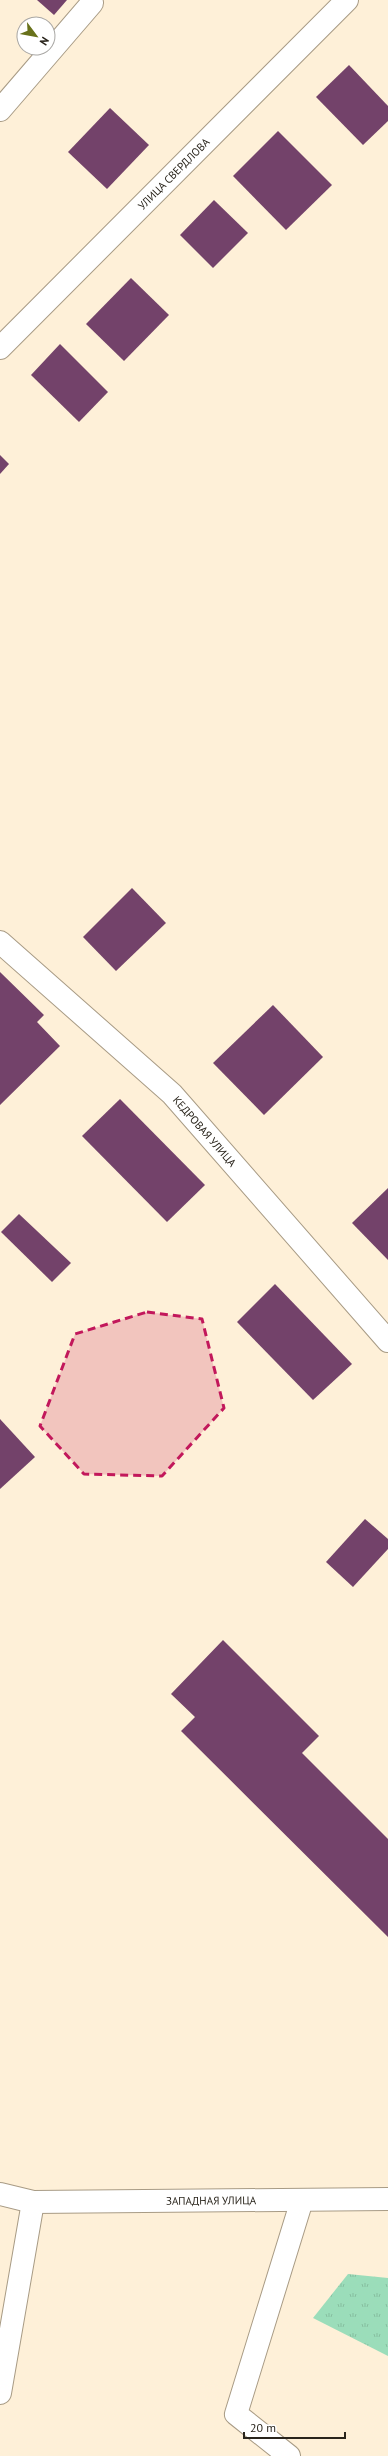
<svg xmlns="http://www.w3.org/2000/svg" width="388" height="2456" font-family="'PT Sans',sans-serif">
  <style>
    .grass { fill: url(#grass-tufts) }
    .building { fill: #73426a }
    .lines { fill: none; stroke-linecap: round; stroke-linejoin: round }
    .minor-casing { stroke: #a89b85; stroke-width: 24 }
    .minor { stroke: #fff; stroke-width: 22 }
    .marked { fill: #c2185b; fill-opacity: 0.2; stroke: #c2185b; stroke-width: 3; stroke-dasharray: 8 5; stroke-linejoin: round }
    .labels { text-anchor: middle; stroke-width: 4; stroke-linejoin: round; paint-order: stroke }
    .street-label { font-size: 11px; fill: #29241b; stroke: #fff }
  </style>
  <defs>
    <pattern id="grass-tufts" width="24" height="20" patternUnits="userSpaceOnUse"><rect width="24" height="20" fill="#9bddba"/><path d="M3 7l-1-3M5 7V3M7 7l1-3M15 17l-1-3M17 17v-4M19 17l1-3" fill="none" stroke="#86be9f"/></pattern>
  </defs>
  <rect width="100%" height="100%" fill="#fef0d8"/>
  <!-- grass -->
  <path class="grass" d="M348,2274L388,2278V2356L313,2318Z"/>
  <!-- building -->
  <g class="building">
    <path d="M37,0H67L54,15Z"/>
    <path d="M349,65L388,106V121L363,145L316,97Z"/>
    <path d="M110,108L149,145L107,189L68,152Z"/>
    <path d="M278,131L332,185L286,230L233,176Z"/>
    <path d="M214,200L248,233L213,268L180,235Z"/>
    <path d="M131,278L169,315L124,361L86,324Z"/>
    <path d="M60,344L108,392L79,422L31,375Z"/>
    <path d="M0,455L9,464L0,474Z"/>
    <path d="M132,888L166,923L116,971L83,937Z"/>
    <path d="M0,972L44,1015L37,1022L60,1046L0,1105Z"/>
    <path d="M273,1005L323,1057L264,1115L213,1063Z"/>
    <path d="M120,1099L205,1185L167,1222L82,1136Z"/>
    <path d="M388,1188V1260L352,1223Z"/>
    <path d="M19,1214L71,1263L52,1282L1,1232Z"/>
    <path d="M275,1284L352,1364L313,1400L237,1322Z"/>
    <path d="M0,1419L35,1457L0,1489Z"/>
    <path d="M365,1519L388,1539V1549L353,1587L326,1562Z"/>
    <path d="M223,1640L319,1736L302,1753L388,1839V1937L181,1731L195,1717L171,1694Z"/>
  </g>
  <g class="lines">
    <!-- minor casing -->
    <g class="minor-casing">
      <g id="minor">
        <path d="M0,110L92,3"/>
        <path id="s1" d="M0,348L347,0"/>
        <path id="s2" d="M0,942L172,1094L388,1341"/>
        <path id="s3" d="M0,2194L33,2202L388,2199"/>
        <path d="M0,2393L33,2202"/>
        <path d="M289,2456L236,2414L302,2200"/>
      </g>
    </g>
    <!-- minor -->
    <use href="#minor" class="minor"/>
  </g>
  <!-- marked area -->
  <path class="marked" d="M147,1312L202,1319L224,1408L162,1476L84,1474L40,1426L75,1334Z"/>
  <g class="labels">
    <!-- street labels -->
    <g class="street-label">
      <text dy="4" stroke="none"><textPath href="#s1" startOffset="246">УЛИЦА СВЕРДЛОВА</textPath></text>
      <text dy="4" stroke="none"><textPath href="#s2" startOffset="279">КЕДРОВАЯ УЛИЦА</textPath></text>
      <text dy="4" stroke="none"><textPath href="#s3" startOffset="212">ЗАПАДНАЯ УЛИЦА</textPath></text>
    </g>
  </g>
  <!-- north arrow -->
  <g transform="translate(36 36) rotate(122)"><circle r="19" fill="#ffffff" stroke="#a9a7a4"/>
  <path d="M0-3L7 15L0 10L-7 15Z" fill="#68711a"/>
  <text y="-6" font-size="11" font-weight="bold" text-anchor="middle" fill="#29241b">N</text>
  </g>
  <!-- scale -->
  <path d="M244 2432v6h101v-6" fill="none" stroke="#29241b" stroke-width="2"/>
  <text x="250" y="2432" font-size="12" fill="#29241b" stroke="#ffffff" stroke-width="3" paint-order="stroke">20 m</text>
</svg>
